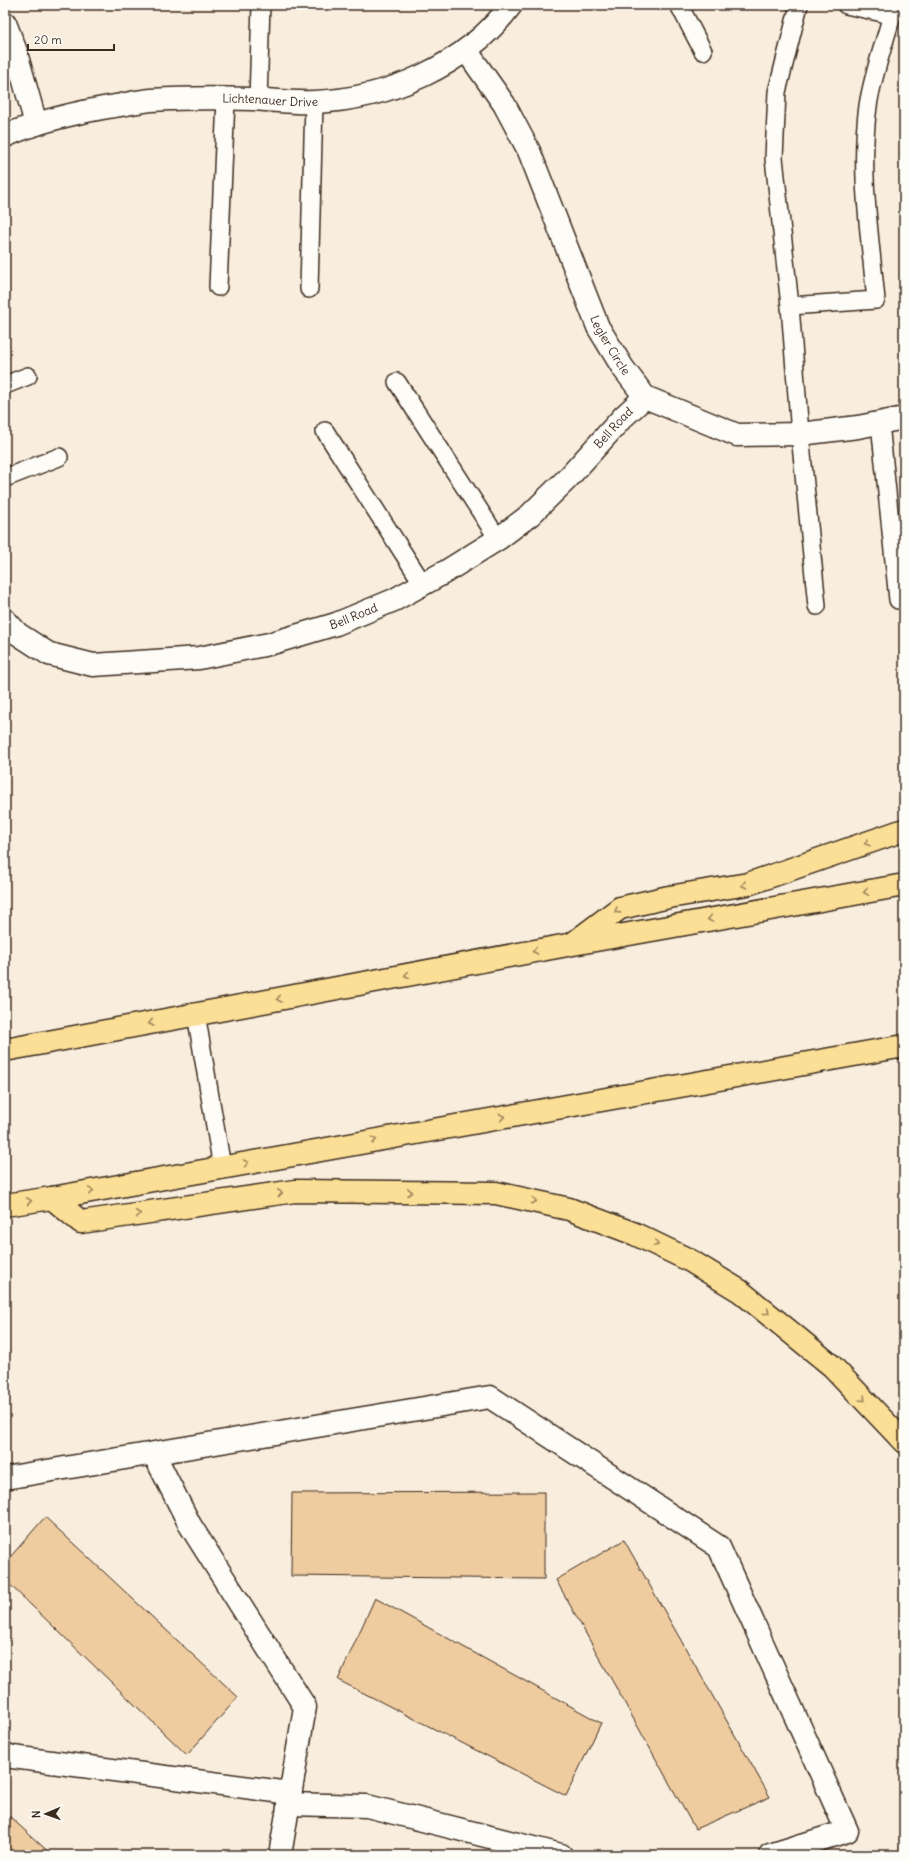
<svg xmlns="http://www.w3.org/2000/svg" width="909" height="1860" font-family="Delius,sans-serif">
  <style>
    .building { fill: #efcca0; stroke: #3b2a1e }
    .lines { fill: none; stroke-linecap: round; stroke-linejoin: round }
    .service-casing { stroke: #3b2a1e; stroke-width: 20 }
    .minor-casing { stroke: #3b2a1e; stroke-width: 25 }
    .motorway-casing { stroke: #3b2a1e; stroke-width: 25 }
    .service { stroke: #fdfcf7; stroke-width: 17 }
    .minor { stroke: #fdfcf7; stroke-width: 22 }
    .motorway { stroke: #fbdf96; stroke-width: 22 }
    .oneway { stroke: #9b845a }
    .labels { text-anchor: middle; stroke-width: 3.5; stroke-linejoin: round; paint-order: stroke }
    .street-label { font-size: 12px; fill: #3b2a1e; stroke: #fdfcf7 }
  </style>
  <rect width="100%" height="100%" fill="#f9eedd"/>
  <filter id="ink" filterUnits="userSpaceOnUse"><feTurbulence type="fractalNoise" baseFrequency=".025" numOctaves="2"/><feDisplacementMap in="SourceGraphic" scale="8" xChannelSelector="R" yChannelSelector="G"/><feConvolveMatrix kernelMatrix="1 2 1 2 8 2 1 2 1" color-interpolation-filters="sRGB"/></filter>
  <g filter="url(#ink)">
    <!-- building -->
    <g class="building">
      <path d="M544,1492V1579L291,1576L292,1493Z"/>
      <path d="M45,1517L238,1697L187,1755L5,1580V1563Z"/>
      <path d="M624,1540L770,1797L695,1829L556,1580Z"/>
      <path d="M375,1598L601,1723L566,1796L338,1680Z"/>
      <path d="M9,1816L52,1855H5V1821Z"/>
    </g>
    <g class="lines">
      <!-- service casing -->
      <g class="service-casing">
        <g id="service">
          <path d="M679,5L703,51"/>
          <path d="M799,5L777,92L774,158L790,306L800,434L817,606"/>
          <path d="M258,100L261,5"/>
          <path d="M218,287L226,99"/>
          <path d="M309,289L314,102"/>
          <path d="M790,306L876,300C870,236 859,170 868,106C872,78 884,44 892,15L846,5"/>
          <path d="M397,382L498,539"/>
          <path d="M5,385L28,376"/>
          <path d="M880,423L898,600"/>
          <path d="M325,431L423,584"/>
          <path d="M5,478L59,457"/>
          <path d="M196,1014L222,1167"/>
        </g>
      </g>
      <!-- minor casing -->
      <g class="minor-casing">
        <g id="minor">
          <path d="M5,23L15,49L36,124"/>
          <path id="s1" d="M466,50L504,104L529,151L598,327L623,368L645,397L737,435L800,434L858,427L904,418"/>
          <path id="s2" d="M5,136C41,120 82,111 121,105C131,103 141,101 151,100C184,98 218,98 251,99C272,100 293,103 314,102C388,99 466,66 511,5"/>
          <path id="s3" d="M5,620L18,634L49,654L93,665L199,658L269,644L336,624L394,600L445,572L498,539L530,515L568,478L623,417L645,397"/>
          <path d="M154,1454L190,1525L305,1707L280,1855"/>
          <path d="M5,1478L490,1397L719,1547L847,1831L770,1855"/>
          <path d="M5,1756L290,1793"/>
          <path d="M288,1804L367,1806L561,1855"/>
        </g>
      </g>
      <!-- motorway casing -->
      <g class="motorway-casing">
        <g id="motorway">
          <path d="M575,942L620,908L669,897L748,884L904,830"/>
          <path d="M5,1050L573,944L904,885"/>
          <path d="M52,1198L81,1222L295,1191L496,1193L569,1209L635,1234L689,1260L740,1291L832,1366L904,1442"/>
          <path d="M5,1205L52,1198L904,1046"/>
        </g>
      </g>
      <!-- service -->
      <use href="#service" class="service"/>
      <!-- minor -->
      <use href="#minor" class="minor"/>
      <!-- motorway -->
      <use href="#motorway" class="motorway"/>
    </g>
    <!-- one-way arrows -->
    <defs><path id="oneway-chevron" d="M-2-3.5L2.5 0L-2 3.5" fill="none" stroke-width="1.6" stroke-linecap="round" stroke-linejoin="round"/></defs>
    <g class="oneway">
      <use href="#oneway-chevron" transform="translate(867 843) rotate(161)"/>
      <use href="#oneway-chevron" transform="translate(744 885) rotate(169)"/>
      <use href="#oneway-chevron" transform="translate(866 892) rotate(170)"/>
      <use href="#oneway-chevron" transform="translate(617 911) rotate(148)"/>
      <use href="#oneway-chevron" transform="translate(710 919) rotate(170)"/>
      <use href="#oneway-chevron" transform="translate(535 951) rotate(169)"/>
      <use href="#oneway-chevron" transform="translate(407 975) rotate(169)"/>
      <use href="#oneway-chevron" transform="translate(279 999) rotate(169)"/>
      <use href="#oneway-chevron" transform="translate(151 1023) rotate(169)"/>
      <use href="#oneway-chevron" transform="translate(502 1117) rotate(-10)"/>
      <use href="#oneway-chevron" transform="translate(374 1140) rotate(-10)"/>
      <use href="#oneway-chevron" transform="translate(246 1163) rotate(-10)"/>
      <use href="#oneway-chevron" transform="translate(91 1191) rotate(-10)"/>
      <use href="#oneway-chevron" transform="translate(410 1192) rotate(1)"/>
      <use href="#oneway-chevron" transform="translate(280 1193) rotate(-8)"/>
      <use href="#oneway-chevron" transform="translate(29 1201) rotate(-8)"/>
      <use href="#oneway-chevron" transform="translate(534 1201) rotate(12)"/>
      <use href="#oneway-chevron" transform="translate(138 1214) rotate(-8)"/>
      <use href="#oneway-chevron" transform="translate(656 1244) rotate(26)"/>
      <use href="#oneway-chevron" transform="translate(767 1312) rotate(38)"/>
      <use href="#oneway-chevron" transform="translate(863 1399) rotate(46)"/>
    </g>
  </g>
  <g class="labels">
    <!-- street labels -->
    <g class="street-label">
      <text dy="4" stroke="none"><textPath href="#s2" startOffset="270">Lichtenauer Drive</textPath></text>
      <text dy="4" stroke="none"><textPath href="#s1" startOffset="330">Legler Circle</textPath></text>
      <text dy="4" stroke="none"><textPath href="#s3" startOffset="693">Bell Road</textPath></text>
      <text dy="4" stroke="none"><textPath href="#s3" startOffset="368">Bell Road</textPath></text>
    </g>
  </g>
  <!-- margin -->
  <rect width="909" height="1860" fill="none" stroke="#fdfcf7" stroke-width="20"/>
  <rect x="10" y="10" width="889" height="1840" fill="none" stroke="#3b2a1e" stroke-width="1.5" filter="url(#ink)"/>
  <!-- north arrow -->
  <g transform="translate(46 1814) rotate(268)" stroke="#fdfcf7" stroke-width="3" paint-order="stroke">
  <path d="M0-3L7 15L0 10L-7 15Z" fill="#3b2a1e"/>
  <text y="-6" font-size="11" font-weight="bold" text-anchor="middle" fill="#3b2a1e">N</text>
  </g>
  <!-- scale -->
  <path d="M28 44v6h86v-6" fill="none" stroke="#3b2a1e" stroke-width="2"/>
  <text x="34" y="44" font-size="12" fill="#3b2a1e" stroke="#fdfcf7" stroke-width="3" paint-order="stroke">20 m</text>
</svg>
